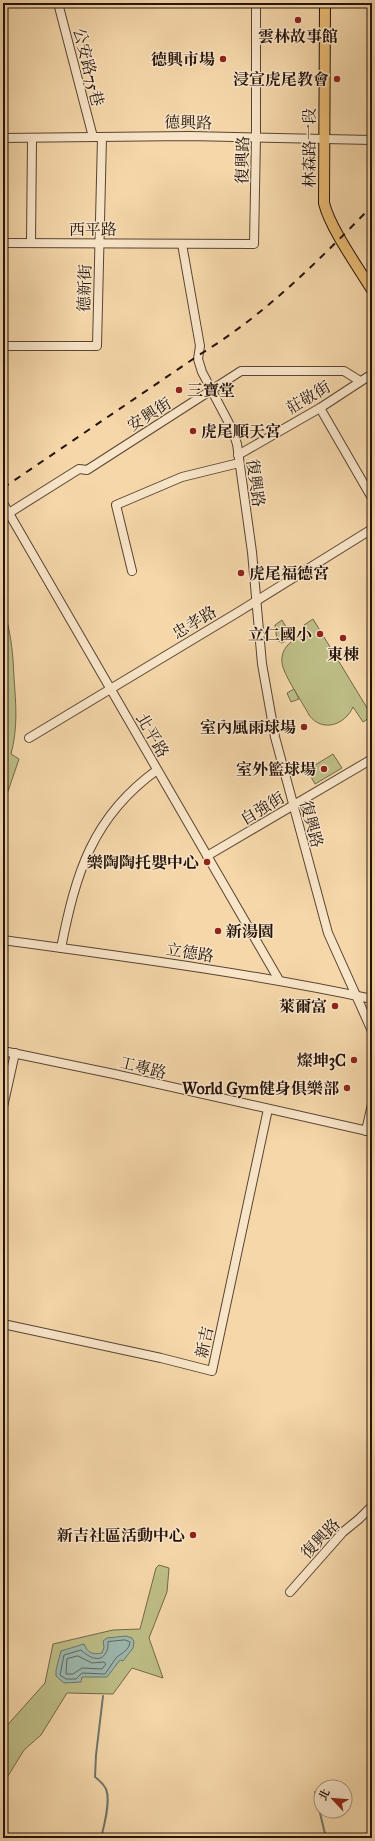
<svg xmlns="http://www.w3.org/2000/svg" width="375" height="1841" font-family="'IM FELL Great Primer','Noto Serif TC',serif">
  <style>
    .green { fill: #bebe87; stroke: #726849 }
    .water { fill: #9db8af; stroke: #6d766d }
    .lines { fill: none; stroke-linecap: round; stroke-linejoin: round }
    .shore { stroke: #61665d; stroke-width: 1 }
    .stream { stroke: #6d766d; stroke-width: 2 }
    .minor-casing { stroke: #594433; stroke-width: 10 }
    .major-casing { stroke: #25130b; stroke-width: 12 }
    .minor { stroke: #f8e5c8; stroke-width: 8 }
    .major { stroke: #eabc75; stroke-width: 10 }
    .rail { stroke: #25130b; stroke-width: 2; stroke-dasharray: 7 7; stroke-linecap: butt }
    .poi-dot { fill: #8f2418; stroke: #f8e5c8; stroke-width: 1.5 }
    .labels { text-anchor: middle; stroke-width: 3; stroke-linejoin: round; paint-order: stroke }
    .poi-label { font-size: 16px; font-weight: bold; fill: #25130b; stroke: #f8e5c8; text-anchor: end }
    .street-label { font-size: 16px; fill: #25130b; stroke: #f8e5c8 }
  </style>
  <rect width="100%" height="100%" fill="#f5d7aa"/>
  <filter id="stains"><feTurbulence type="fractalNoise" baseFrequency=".005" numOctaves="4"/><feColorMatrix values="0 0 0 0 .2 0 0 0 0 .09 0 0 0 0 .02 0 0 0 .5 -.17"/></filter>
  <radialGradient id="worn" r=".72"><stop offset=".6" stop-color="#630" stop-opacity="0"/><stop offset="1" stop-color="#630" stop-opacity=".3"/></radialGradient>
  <!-- green -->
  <g class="green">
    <path d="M3,608C11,630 13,654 14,678C16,705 18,727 11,754L19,759L3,806V739L5,724L3,682Z"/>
    <path d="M313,619L372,716L363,722L353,707C345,725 322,733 309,715C303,703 282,673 282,662C281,654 285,647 291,642C297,637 303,636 311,637L304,625Z"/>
    <path d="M282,620L292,637L282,643L277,640L275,625Z"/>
    <path d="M294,689L299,699L291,702L287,693Z"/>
    <path d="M333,754L342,768L315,784L307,770Z"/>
    <path d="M159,1565L169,1568L167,1592L149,1638L163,1678L132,1668L113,1694L67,1693L41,1735L24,1750L3,1784V1730L45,1683L53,1644L113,1630L140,1629L156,1568Z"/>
  </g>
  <!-- water -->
  <path class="water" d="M126,1636L132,1638L134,1642L133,1648L123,1661L120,1660L107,1677H82L81,1682L64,1683L56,1676V1670L61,1651L84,1644C88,1653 92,1655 102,1653L104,1647L103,1641L107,1638Z"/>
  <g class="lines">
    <!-- shore -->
    <g class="shore">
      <path d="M125,1640L130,1642C129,1651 121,1653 116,1658C112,1663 109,1669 105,1674L82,1673L76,1679H66L60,1675L64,1655L81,1650C86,1655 99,1664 105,1654C108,1651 108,1646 108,1642Z"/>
      <path d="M78,1656L92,1663L104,1662L106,1664L102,1669L82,1668L73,1674H66L67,1659Z"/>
    </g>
    <!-- stream -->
    <g class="stream">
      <path d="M315,1792L326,1838"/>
      <path d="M101,1838C104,1826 111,1801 106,1789C104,1785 99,1780 95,1777L96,1755L103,1696"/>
    </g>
    <!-- minor casing -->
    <g class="minor-casing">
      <g id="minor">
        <path d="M58,3L93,137"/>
        <path d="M3,138L190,136L372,140"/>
        <path d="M31,242L32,138"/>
        <path d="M3,243L254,244L256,137V3"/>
        <path d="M182,244L200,346L198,359L202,372L232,429L237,444L252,552L262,664L275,737L328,933L372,1031"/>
        <path d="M3,346H97L102,137"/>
        <path d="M320,408L372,498"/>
        <path d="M238,455L320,408L372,374"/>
        <path d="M3,503L279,980"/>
        <path d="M9,513L79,469L87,470L241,371H344L360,381"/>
        <path d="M132,571L116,505L182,477L239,463"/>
        <path d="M29,738L240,611L372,529"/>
        <path d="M207,856L372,759"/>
        <path d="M3,940C127,957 250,973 372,999"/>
        <path d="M61,948C76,873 92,817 157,770"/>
        <path d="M3,1051L114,1074L372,1132"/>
        <path d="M3,1107L15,1053"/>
        <path d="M366,1131L372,1104"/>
        <path d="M3,1324L161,1358L212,1371L268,1109"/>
        <path d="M290,1592L343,1532L359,1519L372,1506"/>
      </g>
    </g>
    <!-- major casing -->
    <g class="major-casing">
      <path id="major" d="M325,3L324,203C330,228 358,267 372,290"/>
    </g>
    <!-- minor -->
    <use href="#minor" class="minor"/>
    <!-- major -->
    <use href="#major" class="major"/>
    <!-- rail -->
    <path class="rail" d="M3,488L199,355C265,315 318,261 372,206"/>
  </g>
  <!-- markers -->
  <g class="poi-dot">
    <circle cx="298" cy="20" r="4"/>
    <circle cx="223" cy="59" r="4"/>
    <circle cx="337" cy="79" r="4"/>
    <circle cx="179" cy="390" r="4"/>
    <circle cx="193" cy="431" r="4"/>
    <circle cx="241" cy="573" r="4"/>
    <circle cx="320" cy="634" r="4"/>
    <circle cx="343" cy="638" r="4"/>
    <circle cx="304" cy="727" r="4"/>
    <circle cx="324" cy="769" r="4"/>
    <circle cx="207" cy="862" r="4"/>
    <circle cx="218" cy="931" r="4"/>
    <circle cx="335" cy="1006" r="4"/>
    <circle cx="354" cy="1060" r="4"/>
    <circle cx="347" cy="1088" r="4"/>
    <circle cx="193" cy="1535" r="4"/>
  </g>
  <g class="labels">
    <!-- poi labels -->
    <g class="poi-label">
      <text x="298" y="42" text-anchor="middle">雲林故事館</text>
      <text x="215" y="65">德興市場</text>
      <text x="329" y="85">浸宣虎尾教會</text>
      <text x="187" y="396" text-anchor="start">三寶堂</text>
      <text x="201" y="437" text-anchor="start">虎尾順天宮</text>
      <text x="249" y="579" text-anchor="start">虎尾福德宮</text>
      <text x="312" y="640">立仁國小</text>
      <text x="343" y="660" text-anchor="middle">東棟</text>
      <text x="296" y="733">室內風雨球場</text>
      <text x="316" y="775">室外籃球場</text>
      <text x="199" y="868">樂陶陶托嬰中心</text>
      <text x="226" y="937" text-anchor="start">新湯園</text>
      <text x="327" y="1012">萊爾富</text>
      <text x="346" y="1066">燦坤3C</text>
      <text x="339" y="1094">World Gym健身俱樂部</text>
      <text x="185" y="1541">新吉社區活動中心</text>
    </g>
    <!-- street labels -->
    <g class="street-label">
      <text transform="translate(89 67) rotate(76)" y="6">公安路75巷</text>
      <text transform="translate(188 122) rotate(1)" y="6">德興路</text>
      <text transform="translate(309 148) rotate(-90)" y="6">林森路一段</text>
      <text transform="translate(242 160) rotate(-89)" y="6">復興路</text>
      <text x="93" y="235">西平路</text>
      <text transform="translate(84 288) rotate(-88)" y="6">德新街</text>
      <text transform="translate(308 397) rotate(-31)" y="6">莊敬街</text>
      <text transform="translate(149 414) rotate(-32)" y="6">安興街</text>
      <text transform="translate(256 483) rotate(82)" y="6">復興路</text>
      <text transform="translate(194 622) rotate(-31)" y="6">忠孝路</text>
      <text transform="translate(153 735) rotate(60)" y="6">北平路</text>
      <text transform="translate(262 808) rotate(-31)" y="6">自強街</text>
      <text transform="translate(312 824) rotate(75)" y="6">復興路</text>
      <text transform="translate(190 952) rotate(9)" y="6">立德路</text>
      <text transform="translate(143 1067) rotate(14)" y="6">工專路</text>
      <text transform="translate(204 1342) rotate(-78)" y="6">新吉</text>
      <text transform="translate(320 1538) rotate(-46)" y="6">復興路</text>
    </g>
  </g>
  <!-- margin -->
  <rect width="375" height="1841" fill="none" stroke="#f5d7aa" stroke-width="16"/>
  <rect x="4" y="4" width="367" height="1833" fill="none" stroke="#25130b" stroke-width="2"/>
  <rect x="8" y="8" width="359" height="1825" fill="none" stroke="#25130b"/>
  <!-- north arrow -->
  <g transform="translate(333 1799) rotate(296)"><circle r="19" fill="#f8e5c8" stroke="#a4917c"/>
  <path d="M0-3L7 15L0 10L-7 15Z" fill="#8f2418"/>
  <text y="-6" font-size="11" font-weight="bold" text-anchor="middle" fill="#25130b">北</text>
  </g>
  <rect width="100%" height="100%" filter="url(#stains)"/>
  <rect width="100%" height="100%" fill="url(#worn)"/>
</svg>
